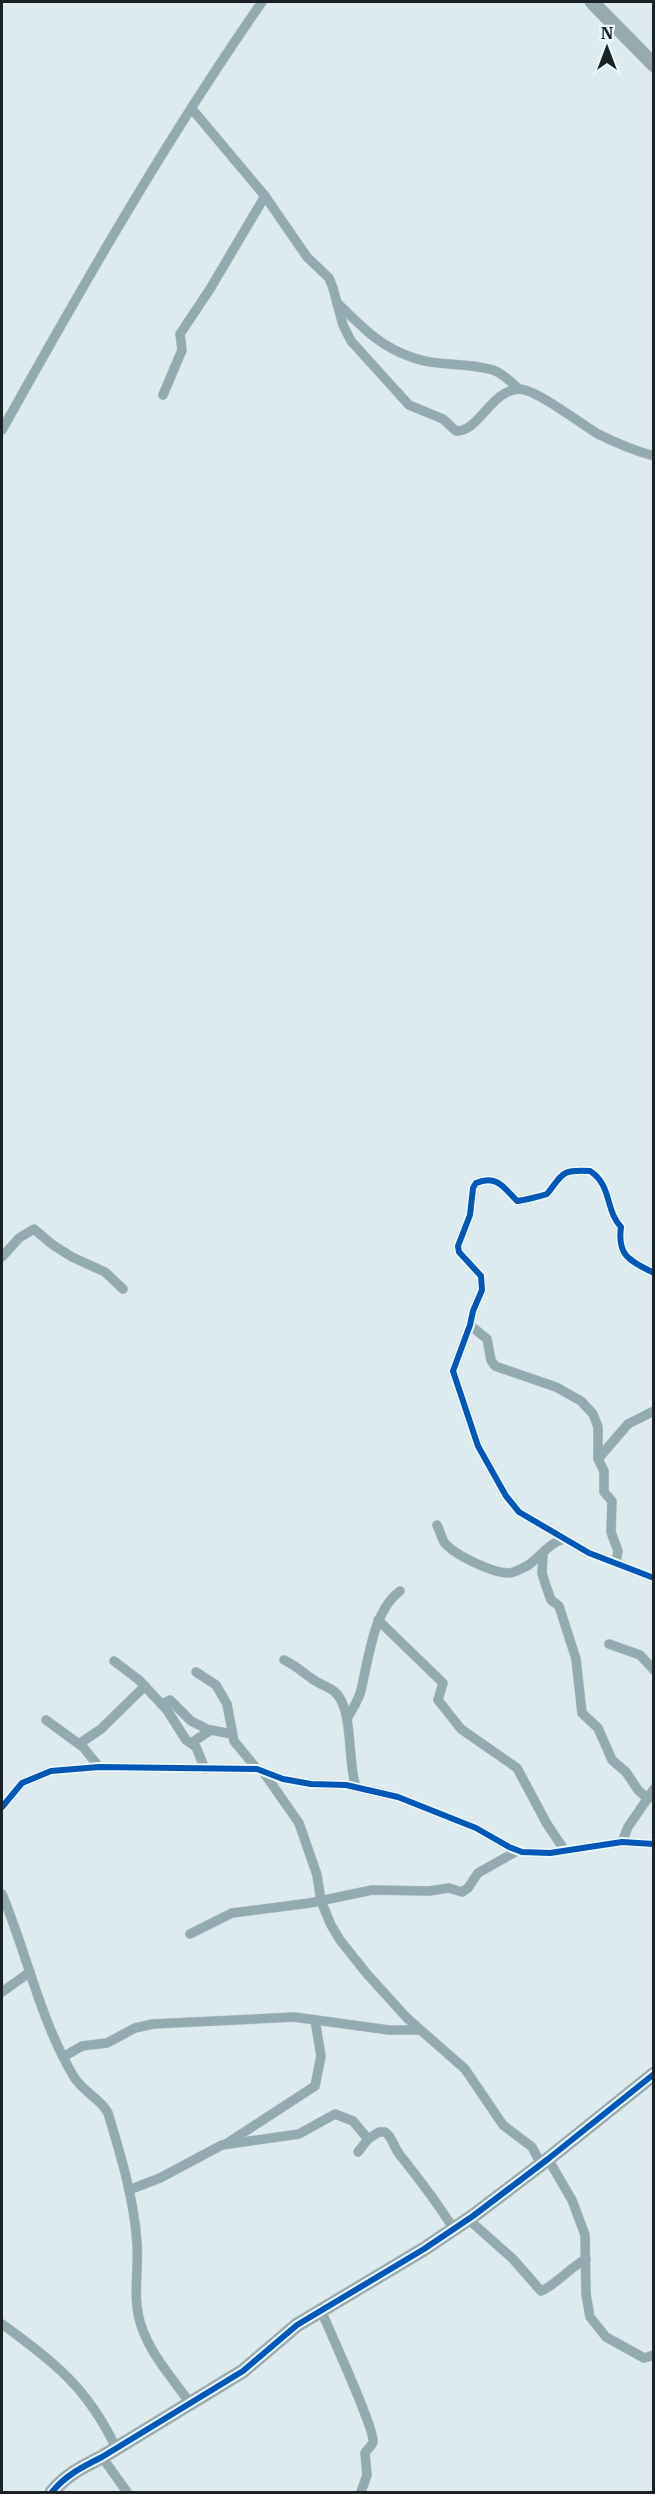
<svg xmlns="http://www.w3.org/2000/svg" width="655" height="2494" font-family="'IBM Plex Serif',serif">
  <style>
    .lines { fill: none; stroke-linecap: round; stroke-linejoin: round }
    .street-casing { stroke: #bcc5c8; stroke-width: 10 }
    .secondary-casing { stroke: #bcc5c8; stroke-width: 15 }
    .street { stroke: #93aab1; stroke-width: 9 }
    .secondary { stroke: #96aab0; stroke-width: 14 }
    .cycleway-casing { stroke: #ebf9fd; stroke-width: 10 }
    .cycleway { stroke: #0057b8; stroke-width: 6 }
  </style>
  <rect width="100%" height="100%" fill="#ddeaee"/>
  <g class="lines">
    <!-- street casing -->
    <g class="street-casing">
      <g id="street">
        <path d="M192,109L265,196L307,257L329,278L333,288L343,325L351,341L409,405L443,419L456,431C479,432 491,390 519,389C536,389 581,424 598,434C616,443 635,451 654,456"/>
        <path d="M337,303C362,326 377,345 411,357C437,367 467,362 493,370C504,374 511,382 519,389"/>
        <path d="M163,395L182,350L180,334L210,289L265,196"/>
        <path d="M2,430C83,285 167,138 262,2"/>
        <path d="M2,1257L19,1238L34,1229L53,1245L72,1257L105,1272L123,1289"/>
        <path d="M654,1273C630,1261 617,1256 621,1227C605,1210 612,1185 590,1171C561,1169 563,1174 547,1194C542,1196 520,1201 517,1201C504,1188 497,1174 476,1183L473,1188L470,1215L458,1246L459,1252L481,1276L482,1290L473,1311L470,1325L453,1371L478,1446L506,1496L519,1512L589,1553L654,1578"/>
        <path d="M470,1325L487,1339L491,1360L495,1366L556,1387L581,1401L593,1414L598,1427V1459L604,1471V1492L612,1501L611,1532L618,1551L616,1562"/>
        <path d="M598,1459L628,1424L654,1411"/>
        <path d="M437,1525C440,1531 441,1537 444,1542C454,1555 494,1574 510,1573C516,1572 522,1568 527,1566C541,1557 548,1543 564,1539"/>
        <path d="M543,1554L542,1573L546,1586L551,1600L559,1606L576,1659L582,1713L598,1728L612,1760L626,1772L638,1790L648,1799"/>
        <path d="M378,1620L443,1683L438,1700L461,1729L517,1768L547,1824L565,1851"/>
        <path d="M609,1644L640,1655L654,1670"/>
        <path d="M284,1660C295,1665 301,1671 311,1678C318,1684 328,1686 335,1692C354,1709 347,1762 356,1787"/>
        <path d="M114,1661L139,1680L167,1710L186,1740L196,1747L205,1769"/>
        <path d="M196,1672L216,1685L227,1704L234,1741L257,1769"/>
        <path d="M161,1704L170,1700L191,1721L209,1730"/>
        <path d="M347,1719C352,1709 359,1700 361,1690C369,1658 373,1611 400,1591"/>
        <path d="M46,1720L83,1747L99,1767"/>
        <path d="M191,1743L211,1730L232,1734"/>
        <path d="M79,1744L101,1729L145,1686"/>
        <path d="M264,1773L299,1823L317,1875L321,1901L331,1925L340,1940L367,1974L407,2018L465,2069L503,2125L532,2147L541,2164"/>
        <path d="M2,1807L22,1783L51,1771L99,1767L257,1769L283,1779L311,1784L346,1785L398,1797L476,1828L509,1847L522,1852L550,1853L622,1842L654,1844"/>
        <path d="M622,1842L628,1827L654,1789"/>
        <path d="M2,1894C27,1954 40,2020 74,2077C83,2092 100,2098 108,2113C121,2156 134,2199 137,2243C139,2271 132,2298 141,2325C150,2354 173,2379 190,2403"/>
        <path d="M190,1934L232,1913L310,1903L372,1890L429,1891L449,1888L462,1892L468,1888L478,1873L517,1851"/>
        <path d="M2,1992L30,1972"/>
        <path d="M63,2057L82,2046L107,2043L135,2028L153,2024L294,2017L389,2030H419"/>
        <path d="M226,2144L315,2086L321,2056L315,2020"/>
        <path d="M358,2152L368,2139L379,2132H385C392,2136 394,2148 400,2155C419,2179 437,2202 453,2228"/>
        <path d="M548,2159L572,2200L585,2235L586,2294L590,2317L606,2337L644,2358L654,2355"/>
        <path d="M129,2190L160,2178L222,2145L299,2134L335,2114L353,2121L368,2139"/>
        <path d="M468,2219L513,2259L541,2291C553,2287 572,2266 586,2259"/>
        <path d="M321,2310C329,2330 375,2429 373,2442C372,2446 367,2449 365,2453L367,2475L361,2492"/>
        <path d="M2,2324C54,2362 88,2388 116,2448"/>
        <path d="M102,2457L127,2492"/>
      </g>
    </g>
    <!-- secondary casing -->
    <g class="secondary-casing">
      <g id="secondary">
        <path d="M592,2L654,65"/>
        <path d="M52,2492C66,2475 82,2467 102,2457L243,2371L297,2325L424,2249L473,2216L548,2159L654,2074"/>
      </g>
    </g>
    <!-- street -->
    <use href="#street" class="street"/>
    <!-- secondary -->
    <use href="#secondary" class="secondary"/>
    <!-- cycleway casing -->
    <g class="cycleway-casing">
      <g id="cycleway">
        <path d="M654,1273C630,1261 617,1256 621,1227C605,1210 612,1185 590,1171C561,1169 563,1174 547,1194C542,1196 520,1201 517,1201C504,1188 497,1174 476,1183L473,1188L470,1215L458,1246L459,1252L481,1276L482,1290L473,1311L470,1325L453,1371L478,1446L506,1496L519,1512L589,1553L654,1578"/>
        <path d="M2,1807L22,1783L51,1771L99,1767L257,1769L283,1779L311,1784L346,1785L398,1797L476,1828L509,1847L522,1852L550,1853L622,1842L654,1844"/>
        <path d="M52,2492C66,2475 82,2467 102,2457L243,2371L297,2325L424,2249L473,2216L548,2159L654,2074"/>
      </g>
    </g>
    <!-- cycleway -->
    <use href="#cycleway" class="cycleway"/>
  </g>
  <!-- border -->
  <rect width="655" height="2494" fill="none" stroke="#1a2225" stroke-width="6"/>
  <!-- north arrow -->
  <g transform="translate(607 48)" stroke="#ebf9fd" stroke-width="4.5" paint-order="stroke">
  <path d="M0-4.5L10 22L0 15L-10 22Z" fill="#1a2225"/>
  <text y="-9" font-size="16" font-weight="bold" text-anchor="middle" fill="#1a2225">N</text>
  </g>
</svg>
